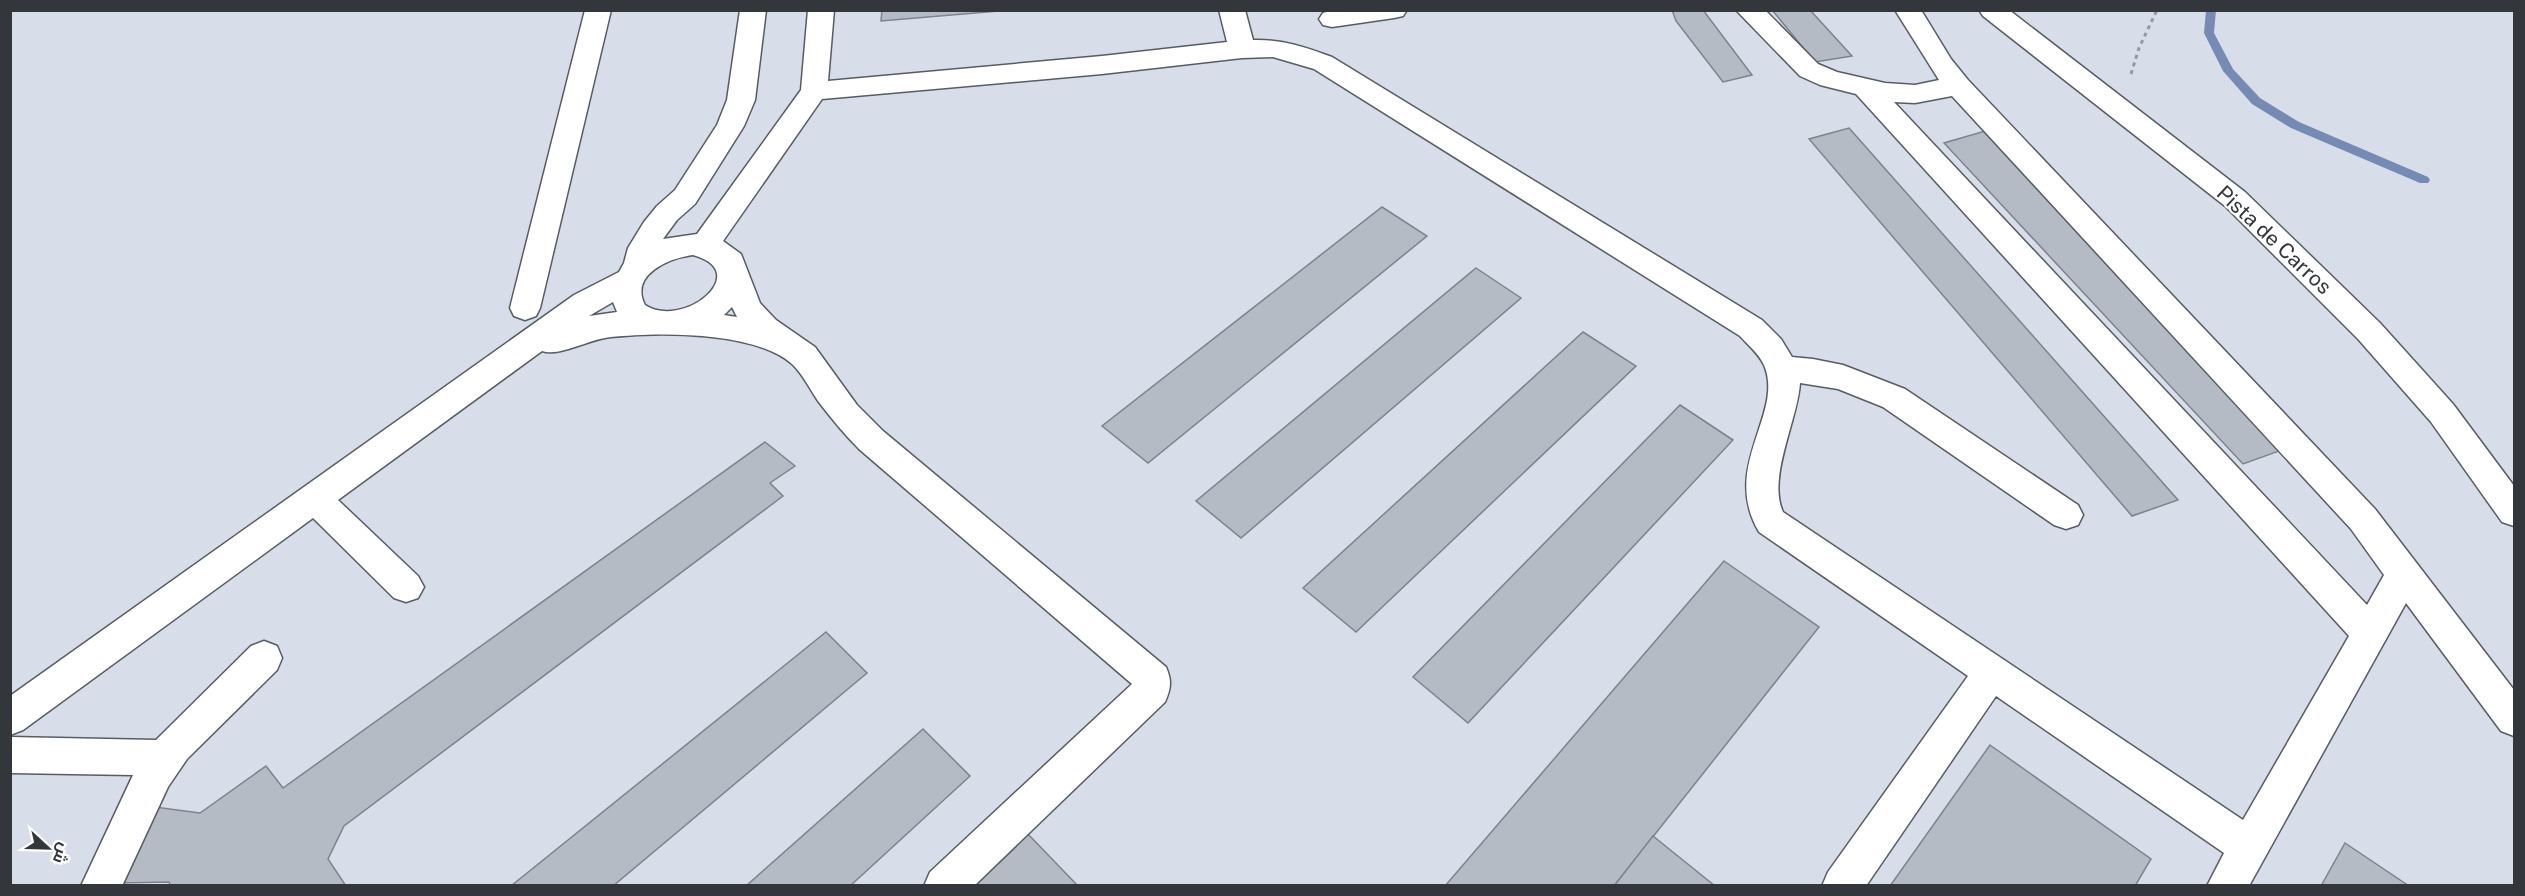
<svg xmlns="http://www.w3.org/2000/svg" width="2525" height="896" font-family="'Public Sans',Cairo,sans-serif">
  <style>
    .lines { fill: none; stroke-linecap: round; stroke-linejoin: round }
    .stream { fill: #758bb4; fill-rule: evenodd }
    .building { fill: #b5bbc5; stroke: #7d828b; stroke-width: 1.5 }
    .minor-casing { stroke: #575c64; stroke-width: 3 }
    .path { stroke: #9499a1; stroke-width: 3; stroke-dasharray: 4 4; stroke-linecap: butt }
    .minor { fill: #fff; fill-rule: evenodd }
    .labels { text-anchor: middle; stroke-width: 4.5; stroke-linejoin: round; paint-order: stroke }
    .street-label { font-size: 21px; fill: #33363a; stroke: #fff }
  </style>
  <rect width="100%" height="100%" fill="#d8dee9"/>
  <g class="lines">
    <!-- stream -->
    <path class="stream" d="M2206,10H2216L2214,33L2233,69L2260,98L2299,122L2428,177L2430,180L2428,183H2420L2291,128L2252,104L2223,71L2204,33Z"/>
  </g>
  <!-- building -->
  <g class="building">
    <path d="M882,10H1011L881,21Z"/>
    <path d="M1672,10H1703L1752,75L1723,82L1676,21Z"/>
    <path d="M1772,10H1810L1852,56L1815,62Z"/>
    <path d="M1849,128L2178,500L2132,516L1809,139Z"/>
    <path d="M1985,131L2290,447L2243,464L1944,143Z"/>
    <path d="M1382,207L1427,236L1148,463L1102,426Z"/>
    <path d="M1476,268L1521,298L1241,538L1196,501Z"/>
    <path d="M1583,332L1636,366L1356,632L1303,588Z"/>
    <path d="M1680,405L1733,440L1468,723L1413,677Z"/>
    <path d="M765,442L795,466L770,483L783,496L344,826L328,859L346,886H171L169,882L118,883L155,807L200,813L266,766L283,788Z"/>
    <path d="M1724,561L1819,627L1614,886H1445Z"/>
    <path d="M826,632L867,673L613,886H511Z"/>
    <path d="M923,729L970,776L850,886H746Z"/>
    <path d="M1990,745L2151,859L2135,886H1890Z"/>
    <path d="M1026,832L1078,886H970Z"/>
    <path d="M1653,836L1715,886H1614Z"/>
    <path d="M2345,843L2409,886H2321Z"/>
  </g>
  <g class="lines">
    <!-- minor casing -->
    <g class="minor-casing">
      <g id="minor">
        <path d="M585,10H611L540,308L536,316L525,320L514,316L510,308Z"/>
        <path d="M740,10H766L755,100L744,126L695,204L677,220L663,239L697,234L801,90L808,10H834L828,81L1102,56L1227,42L1219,10H1245L1253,40C1282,39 1305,47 1332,57L1762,320L1781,339L1792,357L1813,359L1843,365L1905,389L2078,505L2083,515L2078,525L2066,529L2054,525L1883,407L1838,389L1800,383C1798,419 1767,478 1783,512L2243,820L2349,636L1856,94L1820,85L1800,76L1736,10H1765L1818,64L1837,72L1885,83L1915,85L1939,80L1895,10H1921L1951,59L1968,80L2375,509L2514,690V736L2501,731L2406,603L2249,886H2207L2224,853L1996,696L1866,886H1822L1828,872L1968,676L1759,532C1720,466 1785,414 1764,365C1759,354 1748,345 1740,336L1314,69L1273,57L1242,58L1102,74L822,99L723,241L741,254L760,303L776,320L815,347L857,405L883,431L1166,667C1172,681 1171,688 1165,702L974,886H924L930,872L1132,684L859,449C844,434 831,418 818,401C810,389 802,373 792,364C755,331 658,332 611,337C589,339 560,357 542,351L338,500L418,576L424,587L418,598L406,602L394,598L313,518L23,730L10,735V696L574,295L619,272L624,263L628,248L644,222L657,206L675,190L717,125L727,100ZM1952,96L2351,529L2384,575L2367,605L1894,102L1915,103ZM693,255C755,272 683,330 645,305C629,274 670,258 693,255ZM613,302L617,312L589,316ZM732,307L737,317L724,315Z"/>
        <path d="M1333,10H1407L1403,16L1394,18L1332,27L1323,25L1319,19L1323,13Z"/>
        <path d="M1979,10H2009L2245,192L2380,323L2453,404L2514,486V526L2502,522L2431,422L2358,339L2225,206L1983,16Z"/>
        <path d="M264,641L277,646L282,658L277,670L187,759L168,787L122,886H81L133,775L10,773V737L156,740L251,646Z"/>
      </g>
    </g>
    <!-- path -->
    <path class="path" d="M2131,74L2139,48L2157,10"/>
    <!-- minor -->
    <use href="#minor" class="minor"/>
  </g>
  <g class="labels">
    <!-- street labels -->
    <g class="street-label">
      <text transform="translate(2274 240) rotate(43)" y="7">Pista de Carros</text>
    </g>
  </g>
  <!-- border -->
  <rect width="2525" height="896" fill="none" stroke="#33363a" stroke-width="24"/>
  <!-- north arrow -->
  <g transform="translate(48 848) rotate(112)" stroke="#ffffff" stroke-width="4.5" paint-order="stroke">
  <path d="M0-4.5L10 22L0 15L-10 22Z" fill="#33363a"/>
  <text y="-9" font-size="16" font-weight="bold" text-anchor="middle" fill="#33363a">ش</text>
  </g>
</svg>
